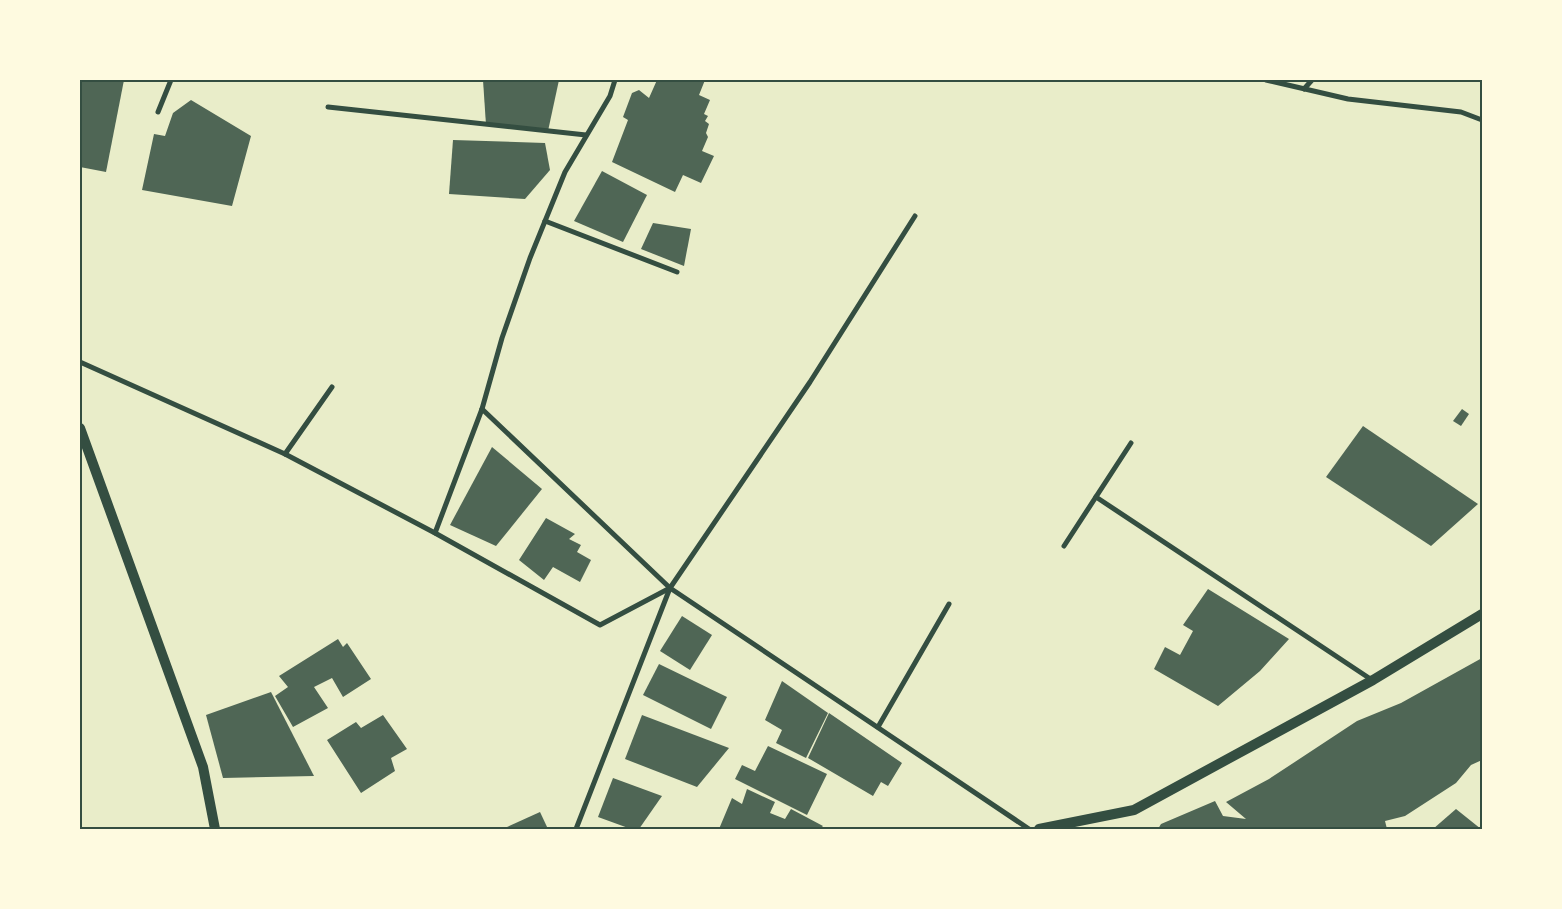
<svg xmlns="http://www.w3.org/2000/svg" width="1562" height="909" font-family="Rubik,sans-serif">
  <style>
    .building { fill: #4f6655 }
    .lines { fill: none; stroke-linecap: round; stroke-linejoin: round }
    .minor { stroke: #344e41; stroke-width: 5 }
    .secondary { stroke: #344e41; stroke-width: 10 }
    .neatline { fill: none; stroke: #344e41; stroke-width: 2 }
  </style>
  <rect width="100%" height="100%" fill="#e9edc9"/>
  <!-- building -->
  <g class="building">
    <path d="M80,80H124L106,172L80,167Z"/>
    <path d="M483,80H559L548,131L486,125Z"/>
    <path d="M657,80H705L699,95L710,100L704,114L708,116L705,121L709,124L706,133L708,137L702,151L714,156L701,183L683,175L675,192L612,162L628,120L623,117L632,93L639,90L649,98Z"/>
    <path d="M191,100L251,136L232,206L142,190L154,134L165,136L173,113Z"/>
    <path d="M453,140L545,143L550,170L525,199L449,194Z"/>
    <path d="M602,171L647,195L623,242L574,221Z"/>
    <path d="M653,223L691,229L684,266L641,249Z"/>
    <path d="M1462,409L1469,414L1461,426L1453,421Z"/>
    <path d="M1363,426L1478,504L1431,546L1326,477Z"/>
    <path d="M492,447L542,489L496,546L450,525Z"/>
    <path d="M546,518L575,534L569,539L581,545L577,552L591,560L580,582L553,567L544,580L519,560Z"/>
    <path d="M1208,589L1289,639L1260,671L1218,706L1154,669L1165,647L1180,655L1193,631L1183,625Z"/>
    <path d="M682,616L712,635L690,670L660,651Z"/>
    <path d="M338,639L343,647L347,643L371,679L343,697L332,678L314,687L328,708L293,727L275,696L288,687L279,676Z"/>
    <path d="M1482,658V760L1471,765L1456,783L1405,816L1385,821L1387,829H1158L1161,824L1215,801L1223,816L1246,819L1226,802L1269,779L1357,721L1401,703Z"/>
    <path d="M659,664L727,697L711,729L643,695Z"/>
    <path d="M782,681L828,713L806,758L776,743L782,730L765,720Z"/>
    <path d="M271,692L314,776L223,778L206,715Z"/>
    <path d="M829,713L902,763L888,786L881,782L873,796L808,758Z"/>
    <path d="M383,715L407,749L391,758L395,771L361,793L327,740L356,722L361,728Z"/>
    <path d="M642,715L729,748L697,787L625,759Z"/>
    <path d="M768,746L827,774L807,815L735,779L742,765L755,771Z"/>
    <path d="M613,778L662,796L639,829H631L598,817Z"/>
    <path d="M747,789L775,802L770,813L785,819L791,809L823,826L820,829H719L732,798L742,804Z"/>
    <path d="M1456,809L1481,829H1433Z"/>
    <path d="M540,812L548,829H508L507,827Z"/>
  </g>
  <g class="lines">
    <!-- minor -->
    <g class="minor">
      <path d="M1266,80L1348,99L1461,112L1482,120"/>
      <path d="M1304,89L1312,80"/>
      <path d="M328,107L586,135"/>
      <path d="M158,112L171,80"/>
      <path d="M545,221L677,272"/>
      <path d="M80,362L285,454L435,533L600,625L670,588"/>
      <path d="M482,409L670,588L1029,829"/>
      <path d="M285,454L332,387"/>
      <path d="M1096,497L1372,680"/>
      <path d="M435,533L482,409L502,338L530,258L565,172L610,96L615,80"/>
      <path d="M1064,546L1131,443"/>
      <path d="M878,727L949,604"/>
      <path d="M576,829L670,588L810,382L915,216"/>
    </g>
    <!-- secondary -->
    <g class="secondary">
      <path d="M80,428L203,767L215,829"/>
      <path d="M1039,829L1134,810L1373,680L1482,614"/>
    </g>
  </g>
  <!-- border -->
  <rect width="1562" height="909" fill="none" stroke="#fefae0" stroke-width="162"/>
  <rect x="81" y="81" width="1400" height="747" class="neatline"/>
</svg>
